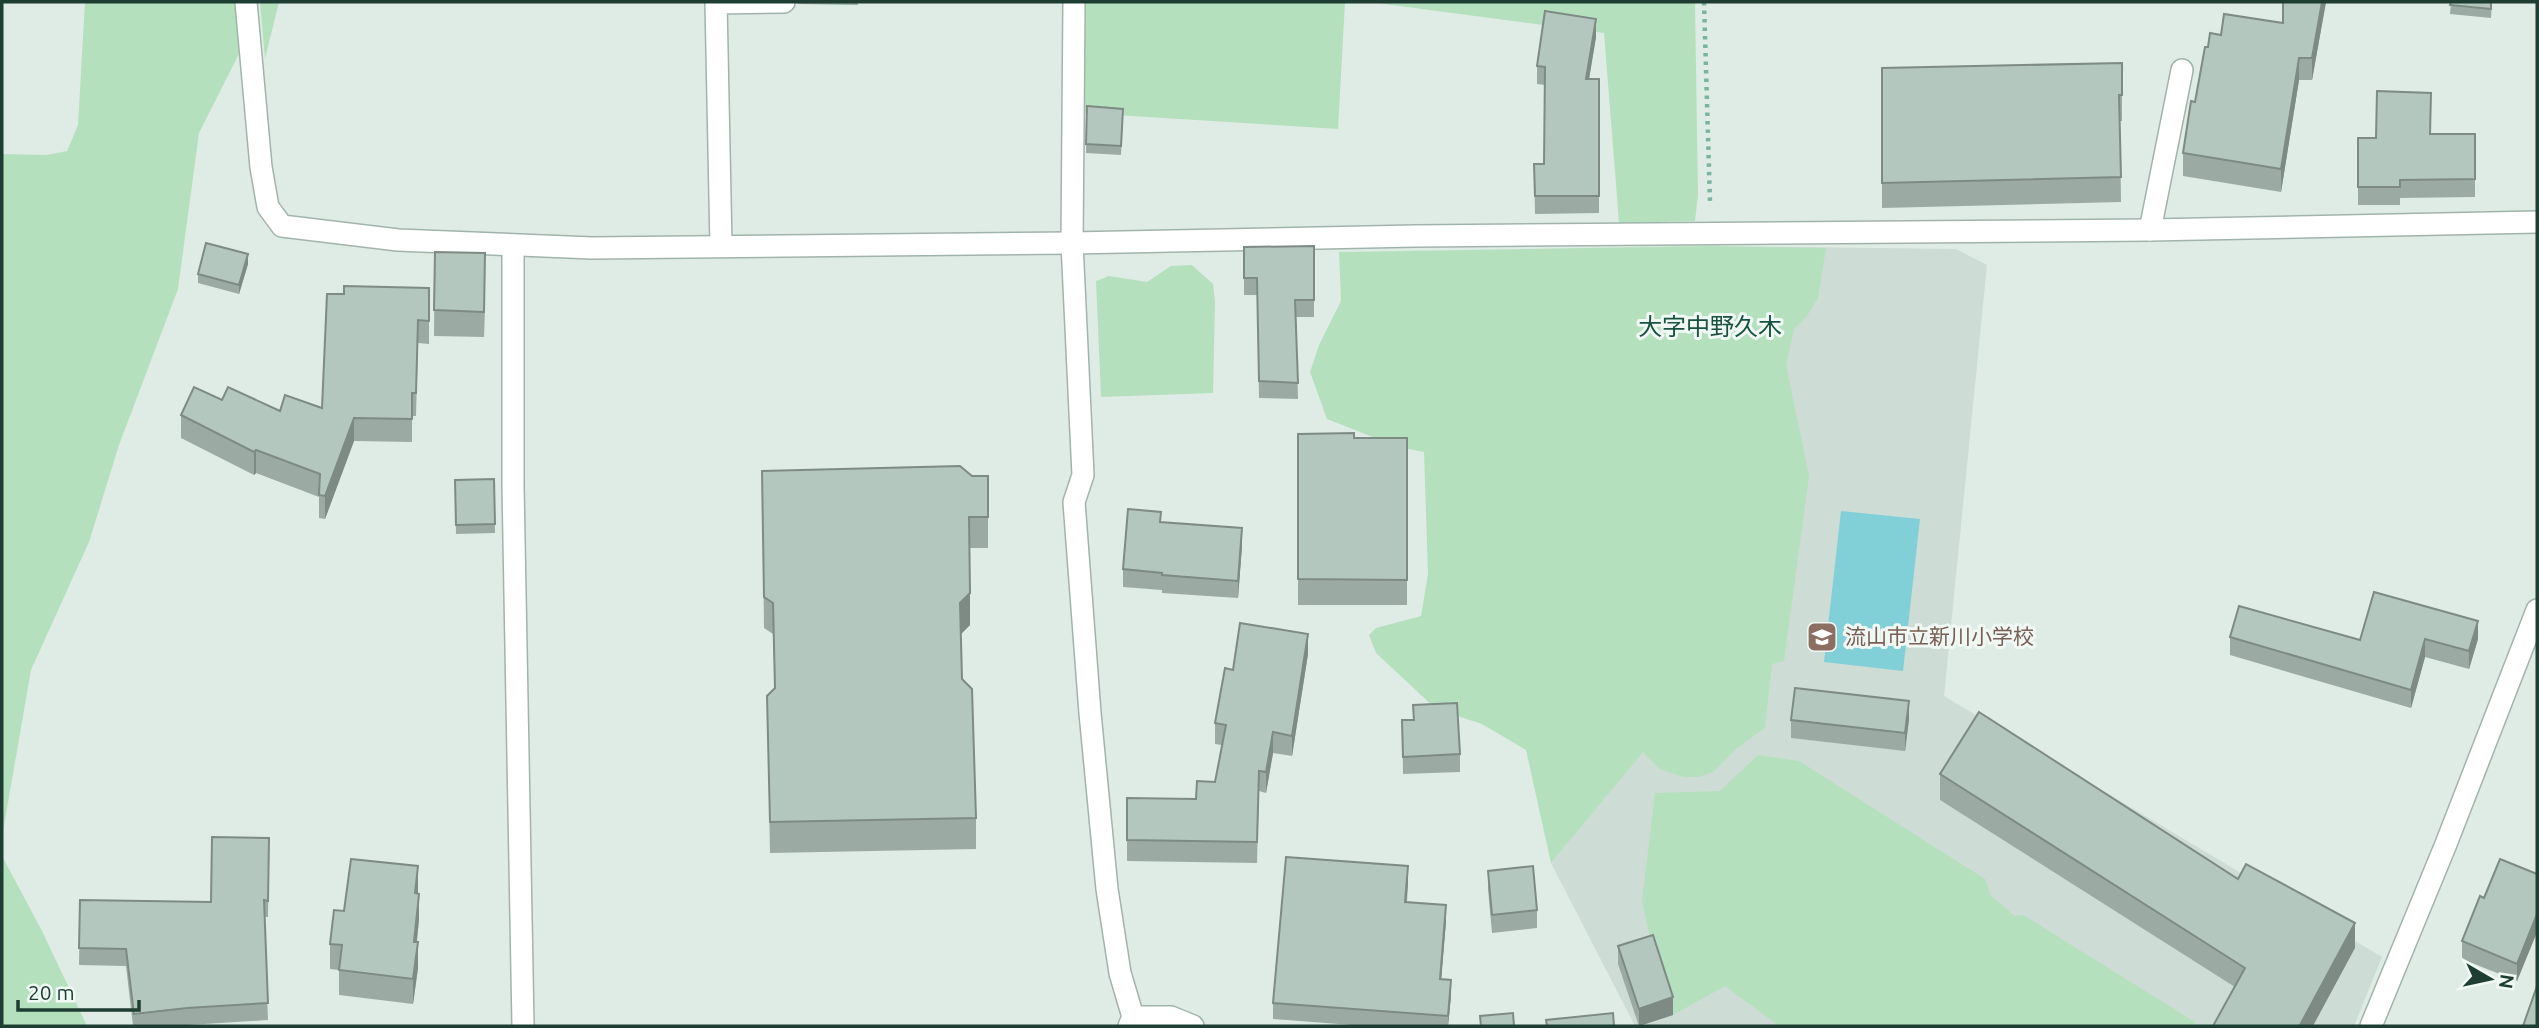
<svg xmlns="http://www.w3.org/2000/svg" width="2539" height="1028" font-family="Ubuntu,'Noto Sans JP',sans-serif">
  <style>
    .built { fill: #cddcd4 }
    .green { fill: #b5e0be }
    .water { fill: #81d0d8 }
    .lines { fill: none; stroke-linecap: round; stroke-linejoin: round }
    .service-casing { stroke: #a1b4ac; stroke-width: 24 }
    .minor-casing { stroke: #a1b4ac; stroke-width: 24 }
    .path { stroke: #7cb39e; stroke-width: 4.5; stroke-dasharray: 3.5 5; stroke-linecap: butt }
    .service { stroke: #fff; stroke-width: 21 }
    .minor { stroke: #fff; stroke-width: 21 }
    .wall { fill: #9baba3 }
    .shaded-wall { fill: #7e8b85 }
    .building { fill: #b4c7be; stroke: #7e8b85; stroke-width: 2 }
    .labels { text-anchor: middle; stroke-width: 6; stroke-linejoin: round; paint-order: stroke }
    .education-label { font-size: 21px; fill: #785e54; stroke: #f0f8f4; text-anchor: start }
    .quarter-label { font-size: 24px; fill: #185240; stroke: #f0f8f4 }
  </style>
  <rect width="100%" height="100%" fill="#dfece5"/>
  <!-- built -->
  <path class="built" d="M1706,246L1956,249L1987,265L1944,696L2382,957L2354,1026H1635L1551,863L1680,706Z"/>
  <!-- green -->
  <g class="green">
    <path d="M85,2H240L244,44L199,133L178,289L119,445L89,542L31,670L2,837V154L46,155L67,151L78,125Z"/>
    <path d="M260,2H279L265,59Z"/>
    <path d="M1083,2H1345L1338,129L1083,113Z"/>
    <path d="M1369,2H1695L1698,195L1695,221L1619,223L1604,33Z"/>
    <path d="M1706,246L1826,248L1818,298L1807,316L1794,329L1786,365L1809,476L1784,661L1772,664L1765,728L1737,748L1713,772L1698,777H1684L1660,769L1643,752L1551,863L1526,750L1482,724L1436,709L1376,653L1369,635L1376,628L1421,616L1428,574L1424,452L1398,447L1327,419L1310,372L1319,345L1341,301L1339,252Z"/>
    <path d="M1192,265L1213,284L1215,302L1213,393L1101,397L1096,281L1109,276L1147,282L1171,266Z"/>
    <path d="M1758,755L1799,761L1985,879L1991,896L2015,916L2023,915L2195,1022L2192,1026H1779L1725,986L1673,1015L1653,953L1642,900L1655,793L1720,791Z"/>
    <path d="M2,856L42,931L87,1026H2Z"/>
  </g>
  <!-- water -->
  <path class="water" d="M1841,511L1920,519L1903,671L1824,662Z"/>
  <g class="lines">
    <!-- service casing -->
    <g class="service-casing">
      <g id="service">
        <path d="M2150,230L2182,70"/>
        <path d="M721,246L716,3L784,2"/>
      </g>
    </g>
    <!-- minor casing -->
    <g class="minor-casing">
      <g id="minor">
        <path d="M246,2L261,167L268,207L282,226L398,240L592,248L1072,243L1415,236L2150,230L2537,222"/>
        <path d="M1074,2L1072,243L1083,475L1074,502L1090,713L1107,889L1120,973L1133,1017L1129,1026"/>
        <path d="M513,246V485L523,1026"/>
        <path d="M1133,1017H1171L1193,1026"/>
        <path d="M2371,1026L2446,844L2537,610"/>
      </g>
    </g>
    <!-- path -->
    <path class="path" d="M1704,2L1710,202"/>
    <!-- service -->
    <use href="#service" class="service"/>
    <!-- minor -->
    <use href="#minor" class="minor"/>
  </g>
  <!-- wall -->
  <g class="wall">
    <path d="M798,2H858V5L798,4Z"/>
    <path d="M2326,2L2312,80H2299L2281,192L2183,176V153L2208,47L2221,35L2283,23Z"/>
    <path d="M2451,2H2492L2491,18L2450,14Z"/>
    <path d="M1596,37L1589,79H1599V213L1535,214L1534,164H1544L1545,85L1537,84V66Z"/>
    <path d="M2122,63V121H2120L2121,202L1882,208V68Z"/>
    <path d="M1087,106L1123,118L1121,155L1086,153Z"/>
    <path d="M2430,134H2475V197L2400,198V205H2358V138Z"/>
    <path d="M1314,246V317H1296L1298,399L1259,398L1257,295H1244V247Z"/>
    <path d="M435,252L485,278L484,337L434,336Z"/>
    <path d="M248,264L239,294L198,283V274Z"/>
    <path d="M429,288V344L418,343L416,416H412V442L354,441L325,519L319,518V497L256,473L254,475L181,438V415L222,400L280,411L322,408L344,294Z"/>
    <path d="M1298,434L1354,438H1407V605H1298Z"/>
    <path d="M762,471L988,476V548H969L970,625L961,634L962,679L976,818V849L770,853L767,696L775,689L773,634L764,628Z"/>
    <path d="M494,479L495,533L456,534L455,480Z"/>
    <path d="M1161,522L1242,546L1238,598L1162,593V590L1123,587V569Z"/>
    <path d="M2230,637L2360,640L2478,639L2469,669L2425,657L2411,708L2230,655Z"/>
    <path d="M1308,654L1292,756L1273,753L1266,793L1259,791L1257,863L1127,861V798L1196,799L1215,782L1222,745L1215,744V723L1233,670Z"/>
    <path d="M1413,705L1460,754V772L1403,774L1402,720H1413Z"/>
    <path d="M1909,719L1905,751L1791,738V720Z"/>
    <path d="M1940,774L2238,879L2355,948L2235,987L1940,800Z"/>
    <path d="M269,838L268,917H264L268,1020L172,1026H133L126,966L79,965L80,900L211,902Z"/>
    <path d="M1488,871L1537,910V928L1492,933L1488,889Z"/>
    <path d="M2537,874V932L2517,981L2462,959V941L2484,898Z"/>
    <path d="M1408,883L1407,902L1446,921L1441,979L1451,996L1448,1026H1365L1273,1019V1003Z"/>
    <path d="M418,894L419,919L417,942L418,968L413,1004L339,995V970L330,969V944L344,911Z"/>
    <path d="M1618,946L1673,1015L1639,1026L1618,964Z"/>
  </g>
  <!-- shaded-wall -->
  <g class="shaded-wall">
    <path d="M2322,2H2326L2312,80V58Z"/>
    <path d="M1596,19V37L1586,97V79Z"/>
    <path d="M2299,58V80L2281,192V169Z"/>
    <path d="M485,253V278L484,337V312Z"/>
    <path d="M248,254V264L239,294V285Z"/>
    <path d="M354,418V441L325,519V496Z"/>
    <path d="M256,450V473L254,475V452Z"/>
    <path d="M1242,528V546L1238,598V581Z"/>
    <path d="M970,593V625L960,635V603Z"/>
    <path d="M2478,621V639L2469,669V651Z"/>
    <path d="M1308,634V654L1292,756V736Z"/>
    <path d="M2425,639V657L2411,708V690Z"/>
    <path d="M1909,701V719L1905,751V733Z"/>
    <path d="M1273,732V753L1266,793V772Z"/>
    <path d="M418,866V892L415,919V893Z"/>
    <path d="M1408,866V883L1405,918V902Z"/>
    <path d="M419,894V919L414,967V942Z"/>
    <path d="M1446,905V921L1440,995V979Z"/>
    <path d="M2537,914V932L2517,981V964Z"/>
    <path d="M2355,923V948L2313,1026H2300Z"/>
    <path d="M418,942V968L413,1004V979Z"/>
    <path d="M1451,980V996L1448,1026V1016Z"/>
    <path d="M1673,997V1015L1639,1026V1009Z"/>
  </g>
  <!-- building -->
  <g class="building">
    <path d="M2283,2H2322L2312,58H2299L2281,169L2183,153L2191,101L2195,102L2205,47H2208L2210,33L2221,35L2224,14L2283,23Z"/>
    <path d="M2451,2H2491V9L2450,5Z"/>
    <path d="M1545,11L1596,19L1586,79H1599V196H1535L1534,164H1544L1545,67L1537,66Z"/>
    <path d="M2122,63V95H2119L2121,177L1882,183V68Z"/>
    <path d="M2377,91L2431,93L2430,134H2475V179L2400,180V187H2358V138H2376Z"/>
    <path d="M1087,106L1123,109L1121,146L1086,144Z"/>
    <path d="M206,243L248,254L239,285L198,274Z"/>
    <path d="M1314,246V300H1295L1298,383L1259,381L1257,278H1244V247Z"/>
    <path d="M435,252L485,253L484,312L434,310Z"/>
    <path d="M344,286L429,288V321L418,320L416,393H412V419L354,418L325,496L319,495L320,474L256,450L254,452L181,415L194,387L222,400L228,387L280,411L285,395L322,408L327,294H344Z"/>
    <path d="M1354,433V438H1407V580L1298,579V434Z"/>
    <path d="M960,466L972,476H988V517H969L970,593L960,603L962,679L972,689L976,818L770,822L767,696L775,688L773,603L764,597L762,471Z"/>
    <path d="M494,479L495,524L456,525L455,480Z"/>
    <path d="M1128,509L1161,512L1160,522L1242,528L1238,581L1162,575V573L1123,569Z"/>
    <path d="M2374,592L2478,621L2469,651L2425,639L2411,690L2230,637L2239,606L2360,640Z"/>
    <path d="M1240,623L1308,634L1292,736L1273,732L1266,772L1259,771L1257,842L1127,840V798L1196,799L1197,781L1215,782L1226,725L1215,723L1225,668L1233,670Z"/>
    <path d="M1795,688L1909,701L1905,733L1791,720Z"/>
    <path d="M1457,703L1460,754L1403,757L1402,720H1414L1413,705Z"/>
    <path d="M1979,712L2238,879L2246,864L2355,923L2300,1025L2302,1026H2213L2245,968L1940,774Z"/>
    <path d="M212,837L269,838L268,901L264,900L268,1003L187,1008L134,1014L126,949L79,948L80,900L211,902Z"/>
    <path d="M1286,857L1408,866L1405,902L1446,905L1440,979L1451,980L1448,1016L1273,1003Z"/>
    <path d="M351,859L418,866L415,893L419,894L414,942H418L413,979L339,970L342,945L330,944L334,910L344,911Z"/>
    <path d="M2500,859L2537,874V914L2517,964L2462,941L2480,896L2484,898Z"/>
    <path d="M1533,866L1537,910L1492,915L1488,871Z"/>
    <path d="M1653,935L1673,997L1639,1009L1618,946Z"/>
    <path d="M2537,986V1026H2523Z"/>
    <path d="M1513,1013L1514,1026H1481L1480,1016Z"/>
    <path d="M1613,1013L1614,1026H1547L1546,1020Z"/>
  </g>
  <!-- icons -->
  <defs>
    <g id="school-square" transform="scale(1.575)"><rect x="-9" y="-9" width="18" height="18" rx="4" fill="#8d6e63" stroke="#f0f8f4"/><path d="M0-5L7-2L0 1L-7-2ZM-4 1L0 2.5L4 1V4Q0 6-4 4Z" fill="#fff"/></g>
  </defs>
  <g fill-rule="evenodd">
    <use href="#school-square" x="1822" y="637"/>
  </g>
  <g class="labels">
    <!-- education labels -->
    <g class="education-label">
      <text x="1845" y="644">流山市立新川小学校</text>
    </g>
    <!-- quarter labels -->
    <g class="quarter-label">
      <text x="1710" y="335">大字中野久木</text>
    </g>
  </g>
  <!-- border -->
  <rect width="2539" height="1028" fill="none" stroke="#1e3e33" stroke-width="7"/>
  <!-- north arrow -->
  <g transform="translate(2490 979) rotate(99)" stroke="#f0f8f4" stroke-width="5" paint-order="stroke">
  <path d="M0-5L12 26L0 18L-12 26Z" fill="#1e3e33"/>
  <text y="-10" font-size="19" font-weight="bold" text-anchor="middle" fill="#1e3e33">N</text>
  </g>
  <!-- scale -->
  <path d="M18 1000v10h121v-10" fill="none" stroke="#1e3e33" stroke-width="3.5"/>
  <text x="28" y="1000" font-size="21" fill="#1e3e33" stroke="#f0f8f4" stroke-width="5" paint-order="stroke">20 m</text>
</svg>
